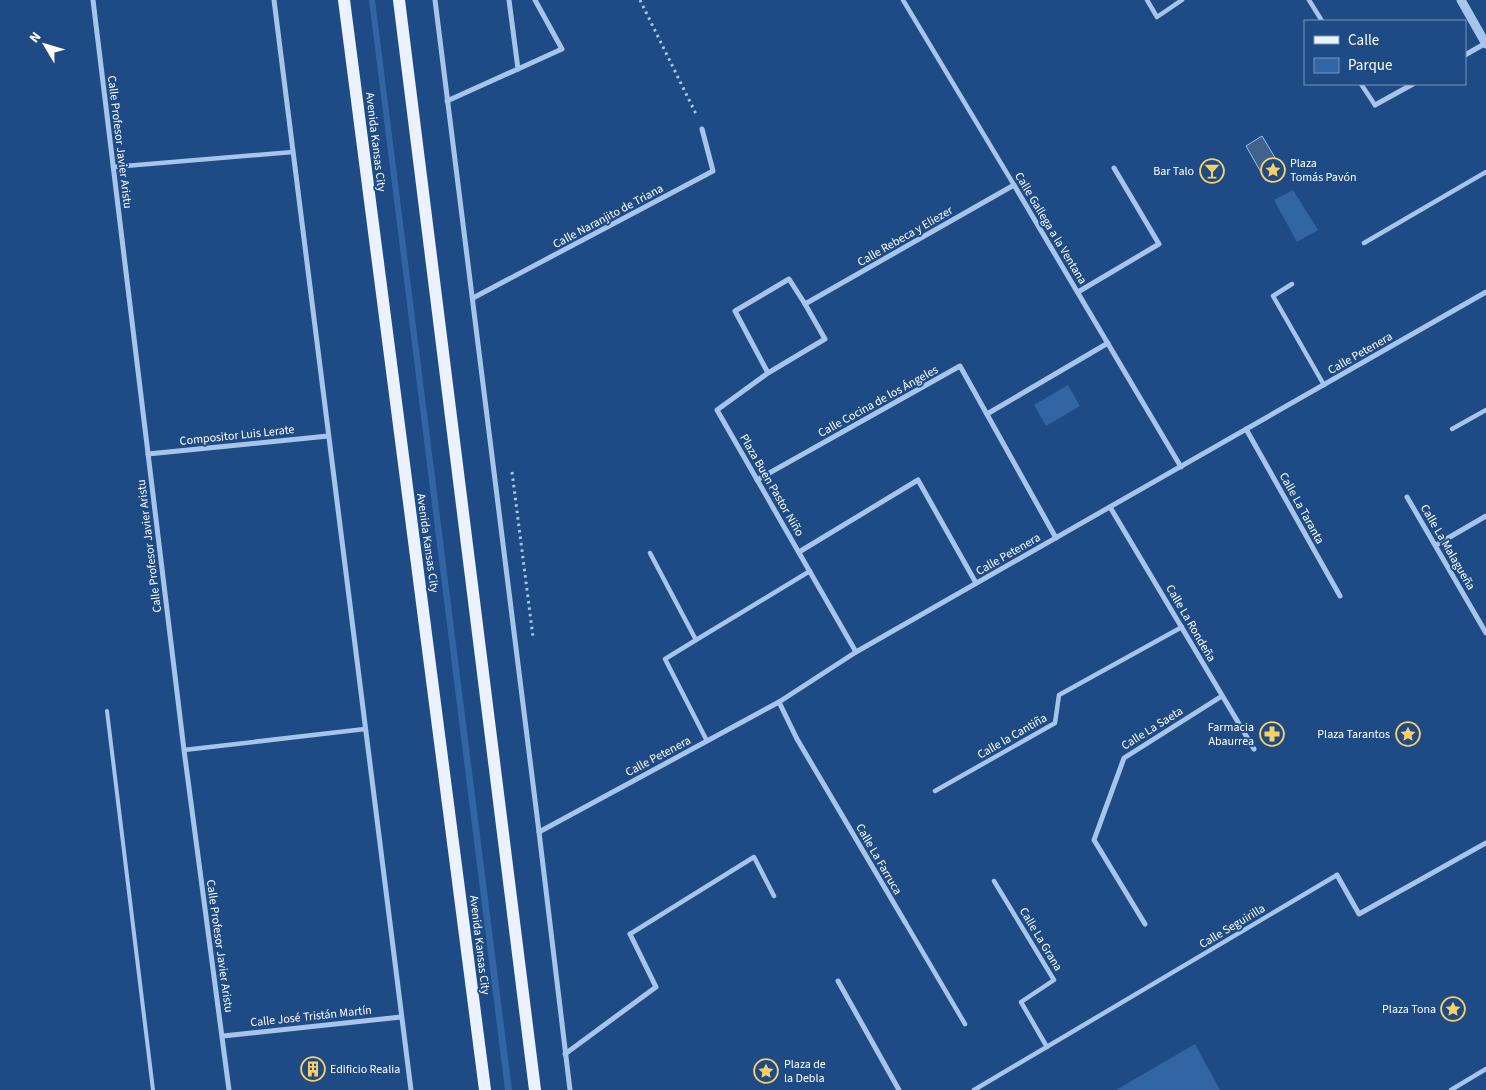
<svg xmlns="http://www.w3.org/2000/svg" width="1486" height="1090" font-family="'Source Sans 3',sans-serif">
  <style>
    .green { fill: #3265a3 }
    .water { fill: #40628c; stroke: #9ac0ec }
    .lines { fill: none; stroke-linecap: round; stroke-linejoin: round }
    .path { stroke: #a7c5ea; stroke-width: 3; stroke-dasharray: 2.5 4; stroke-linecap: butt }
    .service { stroke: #a7c5ea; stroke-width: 4 }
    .pedestrian { stroke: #a7c5ea; stroke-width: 4.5 }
    .minor { stroke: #a7c5ea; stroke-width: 5 }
    .tertiary { stroke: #a7c5ea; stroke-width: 9 }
    .primary { stroke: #ebf2fe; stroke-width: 12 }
    .labels { text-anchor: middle; stroke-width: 4; stroke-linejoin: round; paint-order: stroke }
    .street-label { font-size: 12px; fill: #fff; stroke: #1e4b86 }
    .poi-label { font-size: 12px; fill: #fff; stroke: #1e4b86; text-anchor: end }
  </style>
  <rect width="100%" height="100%" fill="#1e4b86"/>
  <!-- green -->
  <g class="green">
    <path d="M369,0H375L512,1090H505Z"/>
    <path d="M1293,190L1318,230L1297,242L1274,200Z"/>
    <path d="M1068,385L1080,406L1046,426L1034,405Z"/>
    <path d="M1195,1044L1220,1090H1116Z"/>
  </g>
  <!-- water -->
  <path class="water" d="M1262,136L1283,171L1266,181L1246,146Z"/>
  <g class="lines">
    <!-- path -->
    <g class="path">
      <path d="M640,0L696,114"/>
      <path d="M512,472L533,637"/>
    </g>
    <!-- service -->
    <path class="service" d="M107,711L153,1090"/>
    <!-- pedestrian -->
    <g class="pedestrian">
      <path d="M903,0L1014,185"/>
      <path d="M1147,0L1157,17L1182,0"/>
      <path d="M1309,0L1322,21"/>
      <path d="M1361,84L1375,105"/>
      <path d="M113,167L293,152"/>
      <path d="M1364,243L1486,172"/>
      <path d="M1292,284L1273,296L1324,385"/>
      <path d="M1452,429L1486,410"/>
      <path d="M650,553L696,640L810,571"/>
      <path d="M696,640L665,659L707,741"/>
      <path d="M184,750L365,729"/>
      <path d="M935,791L1055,723L1059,695L1182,627"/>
      <path d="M994,881L1054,980L1021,1002L1047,1047"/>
      <path d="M905,922L965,1024"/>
      <path d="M630,934L754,857L774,896"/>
      <path d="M974,1090L1337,875"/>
      <path d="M1451,1090L1486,1069"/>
    </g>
    <!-- minor -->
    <g class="minor">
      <path d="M93,0L184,750L229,1090"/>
      <path d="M274,0L411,1090"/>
      <path d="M435,0L539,832L570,1090"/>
      <path d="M509,0L518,69L562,49L535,0"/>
      <path d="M1465,55L1486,43"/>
      <path d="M447,101L518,69"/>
      <path d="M1375,105L1413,84"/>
      <path d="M1078,292L1159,244L1114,168"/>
      <path d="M473,298L713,171L702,129"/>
      <path d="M805,304L1014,185L1181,467"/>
      <path d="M768,373L735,311L789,279L805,304L825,339L768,373L717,410L856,652"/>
      <path d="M987,414L1108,343"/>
      <path d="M1246,429L1340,596"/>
      <path d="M148,454L328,436"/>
      <path d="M757,480L960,366L1056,538"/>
      <path d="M1407,497L1486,633"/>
      <path d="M1110,507L1254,749"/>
      <path d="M1436,545L1486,516"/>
      <path d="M799,552L918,480L976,583"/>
      <path d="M779,702L797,739L905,922"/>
      <path d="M539,832L779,702L856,652L1486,292"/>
      <path d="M1337,875L1359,914L1486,843"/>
      <path d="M1145,924L1094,840L1124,758L1222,696"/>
      <path d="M838,981L899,1090"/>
      <path d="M223,1036L401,1017"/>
      <path d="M565,1054L656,987L630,934"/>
    </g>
    <!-- tertiary -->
    <path class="tertiary" d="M1461,0L1486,44"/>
    <!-- primary -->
    <g class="primary">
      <path d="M344,0L485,1090"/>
      <path d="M399,0L535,1090"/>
    </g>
  </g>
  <!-- icons -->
  <defs>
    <g id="sight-ring" transform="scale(1.25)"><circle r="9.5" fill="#1e4b86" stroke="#f9cf66" stroke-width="1.5"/><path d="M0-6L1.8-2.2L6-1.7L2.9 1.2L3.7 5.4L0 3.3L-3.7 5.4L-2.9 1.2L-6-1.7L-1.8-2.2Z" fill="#f9cf66"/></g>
    <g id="bar-ring" transform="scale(1.25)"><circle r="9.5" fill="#1e4b86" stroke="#f9cf66" stroke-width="1.5"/><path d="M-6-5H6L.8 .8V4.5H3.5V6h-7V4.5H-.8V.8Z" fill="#f9cf66"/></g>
    <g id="pharmacy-ring" transform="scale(1.25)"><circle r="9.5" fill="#1e4b86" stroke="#f9cf66" stroke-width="1.5"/><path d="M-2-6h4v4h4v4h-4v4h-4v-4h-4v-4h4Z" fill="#f9cf66"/></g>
    <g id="building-ring" transform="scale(1.25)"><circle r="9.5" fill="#1e4b86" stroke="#f9cf66" stroke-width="1.5"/><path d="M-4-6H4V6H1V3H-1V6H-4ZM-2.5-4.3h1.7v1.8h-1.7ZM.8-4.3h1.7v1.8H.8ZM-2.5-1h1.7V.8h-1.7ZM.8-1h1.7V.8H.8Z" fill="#f9cf66"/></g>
  </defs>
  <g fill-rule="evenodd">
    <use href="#sight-ring" x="1273" y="170"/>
    <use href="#bar-ring" x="1212" y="171"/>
    <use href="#pharmacy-ring" x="1272" y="734"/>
    <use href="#sight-ring" x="1408" y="734"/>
    <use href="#sight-ring" x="1453" y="1009"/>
    <use href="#building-ring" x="313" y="1069"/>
    <use href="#sight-ring" x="766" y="1071"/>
  </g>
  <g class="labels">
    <!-- street labels -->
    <g class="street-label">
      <text transform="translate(120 142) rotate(83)" y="4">Calle Profesor Javier Aristu</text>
      <text transform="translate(376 142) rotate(83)" y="4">Avenida Kansas City</text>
      <text transform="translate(608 216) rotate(-28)" y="4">Calle Naranjito de Triana</text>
      <text transform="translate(1051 228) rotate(59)" y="4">Calle Gallega a la Ventana</text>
      <text transform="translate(905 236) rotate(-30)" y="4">Calle Rebeca y Eliezer</text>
      <text transform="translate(1360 353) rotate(-30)" y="4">Calle Petenera</text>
      <text transform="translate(878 401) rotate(-29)" y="4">Calle Cocina de los Ángeles</text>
      <text transform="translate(237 435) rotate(-6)" y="4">Compositor Luis Lerate</text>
      <text transform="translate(772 485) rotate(60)" y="4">Plaza Buen Pastor Niño</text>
      <text transform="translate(1302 508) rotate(61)" y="4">Calle La Taranta</text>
      <text transform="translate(428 543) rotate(82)" y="4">Avenida Kansas City</text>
      <text transform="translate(149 546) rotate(-97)" y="4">Calle Profesor Javier Aristu</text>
      <text transform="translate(1448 547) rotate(60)" y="4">Calle La Malagueña</text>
      <text transform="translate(1008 554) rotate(-30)" y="4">Calle Petenera</text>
      <text transform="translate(1191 623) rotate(60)" y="4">Calle La Rondeña</text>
      <text transform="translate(1152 728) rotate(-32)" y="4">Calle La Saeta</text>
      <text transform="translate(1012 736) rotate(-30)" y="4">Calle la Cantiña</text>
      <text transform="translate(658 756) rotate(-28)" y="4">Calle Petenera</text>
      <text transform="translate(879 859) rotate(60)" y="4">Calle La Farruca</text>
      <text transform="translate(1232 926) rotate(-31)" y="4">Calle Seguirilla</text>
      <text transform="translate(1041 939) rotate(59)" y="4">Calle La Grana</text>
      <text transform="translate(480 945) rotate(83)" y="4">Avenida Kansas City</text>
      <text transform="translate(220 946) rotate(82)" y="4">Calle Profesor Javier Aristu</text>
      <text transform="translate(311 1016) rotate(-6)" y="4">Calle José Tristán Martín</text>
    </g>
    <!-- poi labels -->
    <g class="poi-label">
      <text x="1290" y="167" text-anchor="start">Plaza<tspan x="1290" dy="14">Tomás Pavón</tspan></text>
      <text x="1194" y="175">Bar Talo</text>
      <text x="1254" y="731">Farmacia<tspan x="1254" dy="14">Abaurrea</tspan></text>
      <text x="1390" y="738">Plaza Tarantos</text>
      <text x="1436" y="1013">Plaza Tona</text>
      <text x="784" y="1068" text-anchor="start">Plaza de<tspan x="784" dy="14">la Debla</tspan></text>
      <text x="330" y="1073" text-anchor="start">Edificio Realia</text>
    </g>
  </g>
  <!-- legend -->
  <rect x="1304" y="20" width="162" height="65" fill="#1e4b86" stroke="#7893b6"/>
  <rect x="1314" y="36" width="25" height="8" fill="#ebf2fe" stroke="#7893b6"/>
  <text x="1348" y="45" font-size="15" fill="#ffffff">Calle</text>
  <rect x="1314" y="58" width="25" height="15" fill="#3265a3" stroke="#7893b6"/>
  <text x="1348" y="70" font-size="15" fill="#ffffff">Parque</text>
  <!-- north arrow -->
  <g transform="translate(45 45) rotate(308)" stroke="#1e4b86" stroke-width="4" paint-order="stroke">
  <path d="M0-4L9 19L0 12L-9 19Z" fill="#ffffff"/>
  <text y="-8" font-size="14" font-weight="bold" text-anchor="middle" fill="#ffffff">N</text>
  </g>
</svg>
